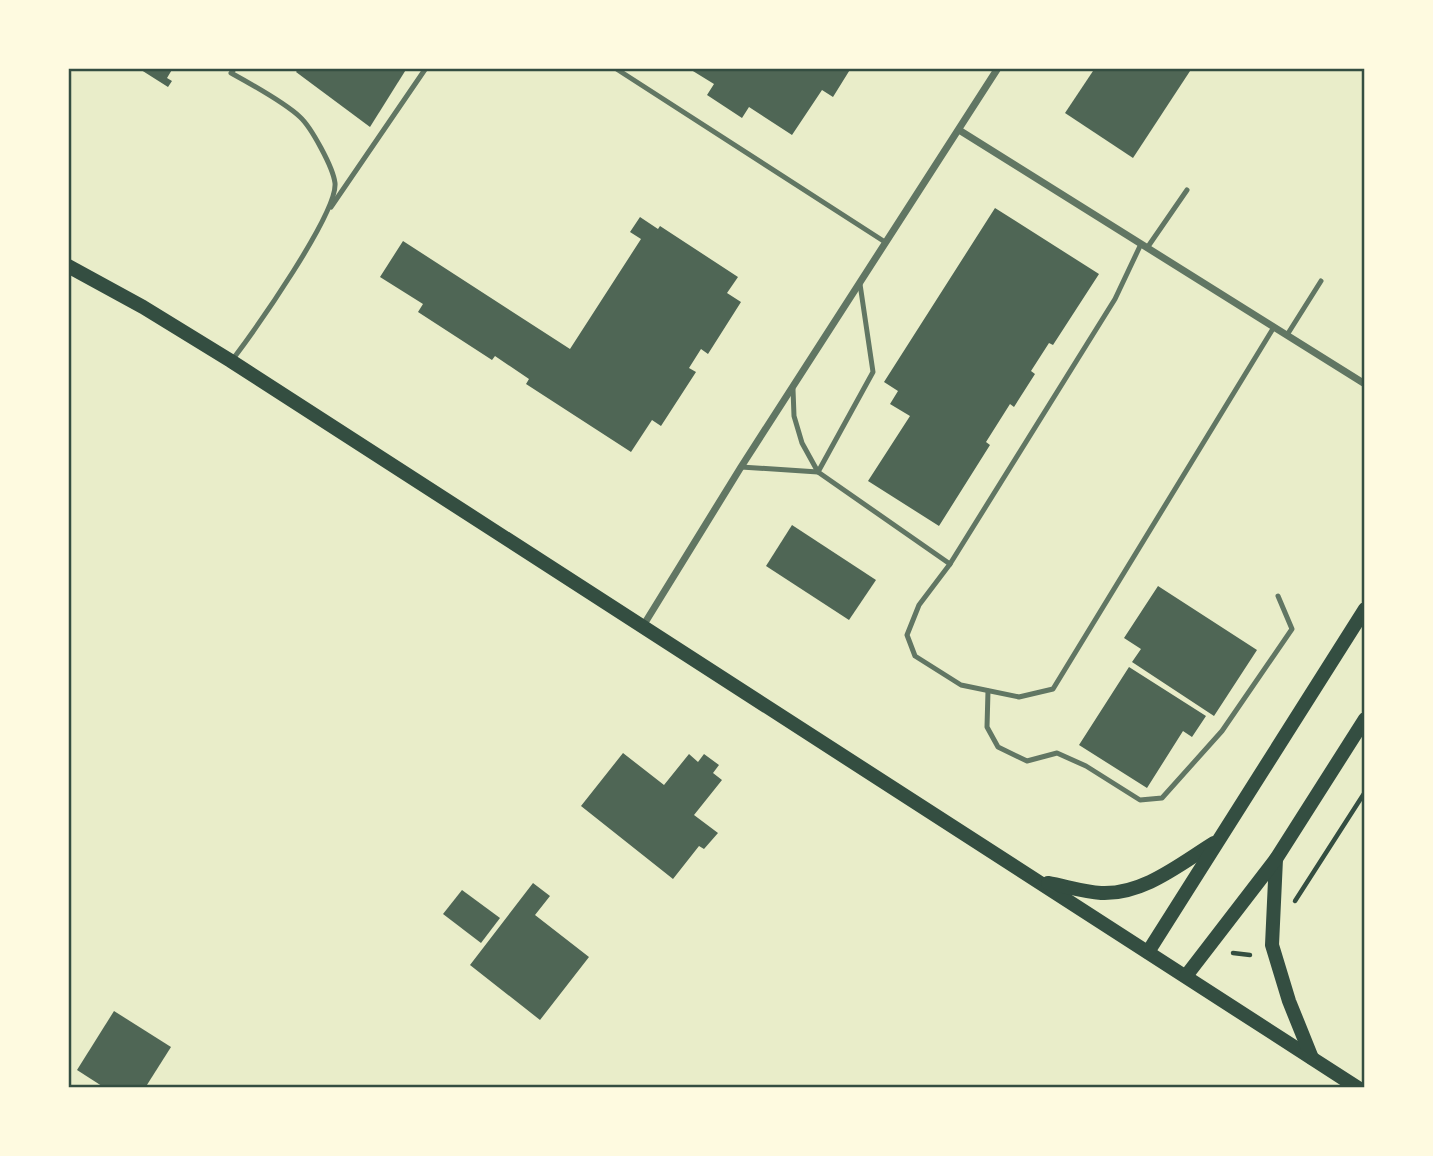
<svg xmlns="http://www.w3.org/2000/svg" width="1433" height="1156" font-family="'Alegreya Sans',sans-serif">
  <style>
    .building { fill: #4f6655 }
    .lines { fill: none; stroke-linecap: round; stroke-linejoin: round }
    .path { stroke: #344e41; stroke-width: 4.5 }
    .service { stroke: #617663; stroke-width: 5 }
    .minor { stroke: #617663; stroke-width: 7 }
    .secondary { stroke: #344e41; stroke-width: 14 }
    .neatline { fill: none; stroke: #344e41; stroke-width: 2.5 }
  </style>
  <rect width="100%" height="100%" fill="#e9edc9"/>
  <!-- building -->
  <g class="building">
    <path d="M138,68H173L167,78L172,81L168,87Z"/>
    <path d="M299,68H407L370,127L296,72Z"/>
    <path d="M688,68H851L833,97L822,90L792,135L749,107L742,118L707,95L714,84Z"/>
    <path d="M1095,68H1192L1133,158L1065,113Z"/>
    <path d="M995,208L1099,274L1053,345L1049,343L1031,371L1035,374L1014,407L1010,404L986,442L990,445L939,526L868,481L910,416L890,404L898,391L884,382Z"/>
    <path d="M640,217L658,229L660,226L738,277L727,293L741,302L708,354L701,349L689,368L696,372L661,426L652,420L631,452L526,384L529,379L495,356L492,360L418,312L423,304L380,277L403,241L570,349L641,239L630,232Z"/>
    <path d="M792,525L876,580L849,620L766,566Z"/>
    <path d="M1158,586L1257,650L1214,716L1132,662L1141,649L1124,638Z"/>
    <path d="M1129,667L1206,716L1192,737L1183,731L1147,788L1079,745Z"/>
    <path d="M623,753L664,785L689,754L698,762L704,754L719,765L713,773L722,780L694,815L718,833L704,849L699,846L673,879L581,806Z"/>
    <path d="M533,883L550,896L535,915L589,957L540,1020L470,965Z"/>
    <path d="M462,890L500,918L481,943L443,914Z"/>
    <path d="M114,1011L171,1047L145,1088H105L77,1070Z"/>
  </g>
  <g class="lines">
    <!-- path -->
    <g class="path">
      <path d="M1295,901L1365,792"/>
      <path d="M1233,953L1250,955"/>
    </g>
    <!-- service -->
    <g class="service">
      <path d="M615,68L885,242"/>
      <path d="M331,207L426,68"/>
      <path d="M1147,248L1187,190"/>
      <path d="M1287,335L1321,281"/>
      <path d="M233,359C254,331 338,213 335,183C333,167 311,127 300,117C284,102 251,84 231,73L235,68"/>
      <path d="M793,389L794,416L802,443L818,472L950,564L1115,299L1141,244"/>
      <path d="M741,467L818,472L873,372L860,284"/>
      <path d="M950,564L919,605L907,635L915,656L961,685L1019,697L1053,689L1274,327"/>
      <path d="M988,691L987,727L998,747L1027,761L1057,753L1086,766L1140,800L1162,798L1222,731L1292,629L1278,596"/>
    </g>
    <!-- minor -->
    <g class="minor">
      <path d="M959,130L1365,384"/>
      <path d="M643,626L741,467L998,68"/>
    </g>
    <!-- secondary -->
    <g class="secondary">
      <path d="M68,266L143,307L231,361L1358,1088"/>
      <path d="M1276,859L1272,945L1289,1001L1312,1058"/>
      <path d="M1048,883C1065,886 1084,892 1101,893C1143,895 1180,864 1214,843"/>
      <path d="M1148,952L1365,609"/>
      <path d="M1186,976L1276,859L1365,719"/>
    </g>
  </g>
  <!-- border -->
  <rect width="1433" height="1156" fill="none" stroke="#fefae0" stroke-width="140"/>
  <rect x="70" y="70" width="1293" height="1016" class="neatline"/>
</svg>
